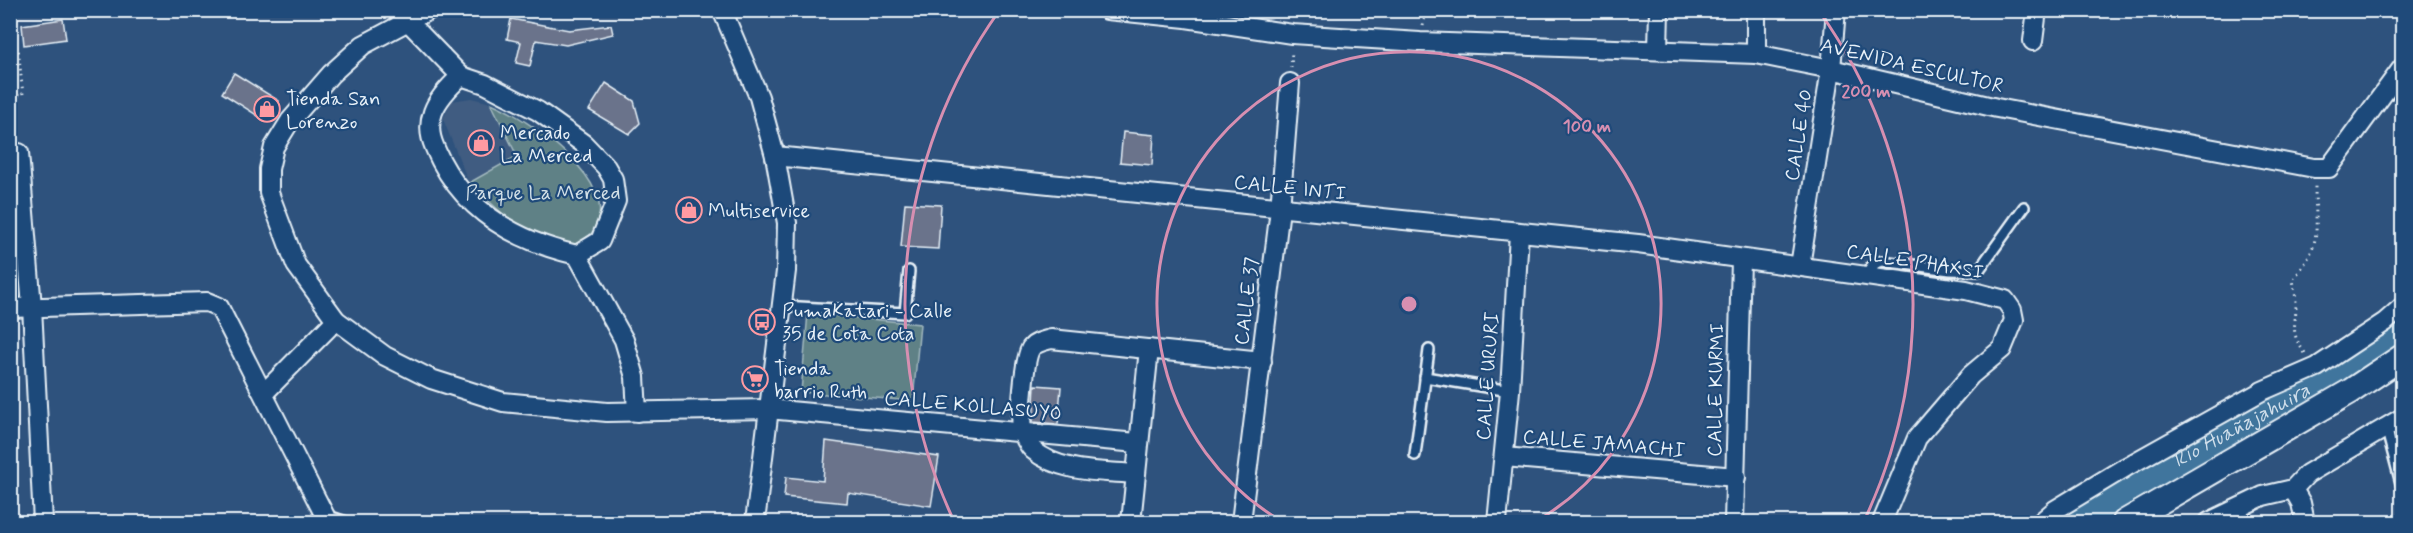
<svg xmlns="http://www.w3.org/2000/svg" width="2413" height="533" font-family="Mynerve,sans-serif">
  <style>
    .built { fill: #405c81 }
    .green { fill: #5e8186; stroke: #a3b9bf; stroke-width: 1.5 }
    .lines { fill: none; stroke-linecap: round; stroke-linejoin: round }
    .river { stroke: #40759d; stroke-width: 30 }
    .building { fill: #6a738b; stroke: #e8f1f8; stroke-width: 1.5 }
    .lane-casing { stroke: #e8f1f8; stroke-width: 14 }
    .street-casing { stroke: #e8f1f8; stroke-width: 22 }
    .secondary-casing { stroke: #e8f1f8; stroke-width: 28 }
    .path { stroke: #e8f1f8; stroke-width: 3; stroke-dasharray: 1.5 4.5; stroke-linecap: butt }
    .lane { stroke: #1f4a7a; stroke-width: 9 }
    .street { stroke: #1f4a7a; stroke-width: 18 }
    .secondary { stroke: #1f4a7a; stroke-width: 24 }
    .ring { fill: none; stroke: #d78fb1; stroke-width: 3 }
    .labels { text-anchor: middle; stroke-width: 4.5; stroke-linejoin: round; paint-order: stroke }
    .street-label { font-size: 20px; fill: #e8f1f8; stroke: #1f4a7a }
    .poi-label { font-size: 20px; fill: #e8f1f8; stroke: #1f4a7a; text-anchor: start }
    .park-label { font-size: 20px; fill: #d3e0e7; stroke: #1f4a7a }
    .water-label { font-size: 21px; font-style: italic; fill: #cfdeea; stroke: #1f4a7a }
    .centre { fill: #d78fb1; stroke: #1f4a7a; stroke-width: 3 }
    .ring-label { font-size: 18px; text-anchor: middle; font-weight: bold; fill: #d78fb1; stroke: #1f4a7a; stroke-width: 4.5; stroke-linejoin: round; paint-order: stroke }
  </style>
  <rect width="100%" height="100%" fill="#2e527d"/>
  <filter id="ink" filterUnits="userSpaceOnUse"><feTurbulence type="fractalNoise" baseFrequency=".0167" numOctaves="2"/><feDisplacementMap in="SourceGraphic" scale="12" xChannelSelector="R" yChannelSelector="G"/><feConvolveMatrix kernelMatrix="1 2 1 2 8 2 1 2 1" color-interpolation-filters="sRGB"/></filter>
  <g filter="url(#ink)">
    <!-- built -->
    <path class="built" d="M471,98L491,103L517,156L469,183L443,119L452,101Z"/>
    <!-- green -->
    <g class="green">
      <path d="M491,103C526,117 626,184 593,231C590,237 580,241 575,245L525,234L469,183L517,156Z"/>
      <path d="M808,313L920,324L913,401L801,392Z"/>
    </g>
    <g class="lines">
      <!-- river -->
      <path class="river" id="s1" d="M2072,522L2184,456L2348,366L2402,319"/>
    </g>
    <!-- building -->
    <g class="building">
      <path d="M63,19L66,39L24,45L22,25Z"/>
      <path d="M511,19L569,30L611,25L613,34L566,45L536,40L530,66L516,63L521,42L507,39Z"/>
      <path d="M234,73L279,101L266,121L222,93Z"/>
      <path d="M606,83L634,101L640,123L629,134L589,110Z"/>
      <path d="M1123,132L1154,135L1152,165L1120,162Z"/>
      <path d="M905,203L941,205L938,249L901,247Z"/>
      <path d="M1035,385L1061,387L1058,424L1033,422Z"/>
      <path d="M826,441L939,457L931,506L848,493L847,503L784,497L786,477L823,481Z"/>
    </g>
    <g class="lines">
      <!-- lane casing -->
      <g class="lane-casing">
        <g id="lane">
          <path d="M1866,276L1872,265L1882,261L1950,270L1978,271L2024,207"/>
          <path d="M782,306L905,313L909,271"/>
          <path d="M1425,377L1510,391"/>
          <path d="M2386,427L2402,487"/>
          <path d="M1415,455L1429,350"/>
          <path d="M325,515L346,522"/>
        </g>
      </g>
      <!-- street casing -->
      <g class="street-casing">
        <g id="street">
          <path d="M397,10L461,76L485,84L538,111L584,144L606,167L613,179L616,201L600,241L577,255C520,242 469,214 441,161C433,145 426,131 433,112C438,98 450,86 461,76"/>
          <path d="M429,10L363,45L331,74L290,121L274,147L269,169V193L296,265L336,320L385,356L431,379L503,402L607,412L768,409L1137,443"/>
          <path d="M722,10L759,97L775,156L787,223L786,271L755,522"/>
          <path d="M1107,10L1186,18L1292,34L1420,42L1756,54L1831,69L1997,108L2314,168H2329L2402,68"/>
          <path d="M1756,10V54"/>
          <path d="M2033,41L2037,10"/>
          <path d="M1658,50L1659,10"/>
          <path d="M19,153L32,307L43,522"/>
          <path d="M775,156L1638,244L1966,290L2005,300L2012,310L2014,320L2002,349L1971,375L1917,438L1882,522"/>
          <path d="M577,255L624,340L635,377L637,412"/>
          <path d="M1800,266L1831,69L1836,10"/>
          <path d="M10,308L207,302L219,307L328,522"/>
          <path d="M264,393L336,320"/>
          <path d="M1504,457L1736,477"/>
          <path d="M1135,474C1101,471 1060,473 1033,450C1029,446 1023,436 1022,430C1020,417 1024,358 1031,348C1036,342 1044,341 1051,339L1262,361"/>
          <path d="M2293,489L2307,474L2402,418"/>
          <path d="M1131,522L1149,349"/>
          <path d="M1241,522L1280,209L1290,83"/>
          <path d="M1497,522L1510,391L1519,233"/>
          <path d="M1734,522L1741,260"/>
          <path d="M2041,522L2055,510L2126,467L2262,391L2317,367L2385,322L2402,307"/>
          <path d="M2209,522L2263,496L2293,489L2301,503L2305,522"/>
        </g>
      </g>
      <!-- secondary casing -->
      <g class="secondary-casing">
        <path id="secondary" d="M2125,522L2351,391L2402,357"/>
      </g>
      <!-- path -->
      <g class="path">
        <path d="M1423,26L1426,10"/>
        <path d="M10,48L18,47L23,95L10,97"/>
        <path d="M1291,68L1292,51"/>
        <path d="M2305,353C2289,332 2296,327 2296,304C2296,296 2294,287 2293,279C2324,243 2315,229 2315,185"/>
      </g>
      <!-- lane -->
      <use href="#lane" class="lane"/>
      <!-- street -->
      <use href="#street" class="street"/>
      <!-- secondary -->
      <use href="#secondary" class="secondary"/>
    </g>
  </g>
  <!-- distance rings -->
  <g class="ring">
    <path d="M1283 522A252 252 0 1 1 1535 522"/>
    <path d="M954 521A504 504 0 0 1 999 11M1819 11A504 504 0 0 1 1864 521"/>
  </g>
  <!-- icons -->
  <defs>
    <g id="shop-ring" transform="scale(1.35)"><circle r="9.5" fill="#1f4a7a" stroke="#ff9aa2" stroke-width="1.5"/><path d="M-5-2.5h2.3a2.7 3.5 0 0 1 5.4 0H5L5.5 6h-11ZM-1.5-2.5h3a1.5 2.3 0 0 0-3 0Z" fill="#ff9aa2"/></g>
    <g id="bus-ring" transform="scale(1.35)"><circle r="9.5" fill="#1f4a7a" stroke="#ff9aa2" stroke-width="1.5"/><path d="M-5-6H5V4H4V6H2V4H-2V6H-4V4H-5ZM-3.5-4V0h7V-4ZM-3.5 1.2v1.5H-2V1.2ZM2 1.2v1.5H3.5V1.2Z" fill="#ff9aa2"/></g>
    <g id="supermarket-ring" transform="scale(1.35)"><circle r="9.5" fill="#1f4a7a" stroke="#ff9aa2" stroke-width="1.5"/><path d="M-6-5.5h2.5l.6 2H6L4.5 2H-2.5L-4.4-4H-6ZM-1.5 3.2a1.3 1.3 0 1 0 .1 0ZM3 3.2a1.3 1.3 0 1 0 .1 0Z" fill="#ff9aa2"/></g>
  </defs>
  <g fill-rule="evenodd">
    <use href="#shop-ring" x="267" y="109"/>
    <use href="#shop-ring" x="481" y="143"/>
    <use href="#shop-ring" x="689" y="210"/>
    <use href="#bus-ring" x="762" y="322"/>
    <use href="#supermarket-ring" x="755" y="379"/>
  </g>
  <g class="labels">
    <!-- street labels -->
    <g class="street-label">
      <text transform="translate(1912 65) rotate(13)" y="7">AVENIDA ESCULTOR</text>
      <text transform="translate(1798 135) rotate(-81)" y="7">CALLE 40</text>
      <text transform="translate(1290 187) rotate(6)" y="7">CALLE INTI</text>
      <text transform="translate(1915 261) rotate(9)" y="7">CALLE PHAXSI</text>
      <text transform="translate(1246 301) rotate(-83)" y="7">CALLE 37</text>
      <text transform="translate(1487 376) rotate(-86)" y="7">CALLE URURI</text>
      <text transform="translate(1715 390) rotate(-89)" y="7">CALLE KURMI</text>
      <text transform="translate(973 405) rotate(5)" y="7">CALLE KOLLASUYO</text>
      <text transform="translate(1604 443) rotate(5)" y="7">CALLE JAMACHI</text>
    </g>
    <!-- poi labels -->
    <g class="poi-label">
      <text x="286" y="105">Tienda San<tspan x="286" dy="23">Lorenzo</tspan></text>
      <text x="500" y="139">Mercado<tspan x="500" dy="23">La Merced</tspan></text>
      <text x="708" y="217">Multiservice</text>
      <text x="782" y="317">PumaKatari - Calle<tspan x="782" dy="23">35 de Cota Cota</tspan></text>
      <text x="774" y="375">Tienda<tspan x="774" dy="23">barrio Ruth</tspan></text>
    </g>
    <!-- park labels -->
    <g class="park-label">
      <text x="543" y="199">Parque La Merced</text>
    </g>
    <!-- water labels -->
    <g class="water-label">
      <text dy="7" stroke="none"><textPath href="#s1" startOffset="195">Río Huañajahuira</textPath></text>
    </g>
  </g>
  <circle cx="1409" cy="304" r="9" class="centre"/>
  <g class="ring-label">
    <text x="1866" y="97">200 m</text>
    <text x="1587" y="132">100 m</text>
  </g>
  <!-- margin -->
  <rect width="2413" height="533" fill="none" stroke="#1f4a7a" stroke-width="36"/>
  <rect x="18" y="18" width="2377" height="497" fill="none" stroke="#e8f1f8" stroke-width="2" filter="url(#ink)"/>
</svg>
